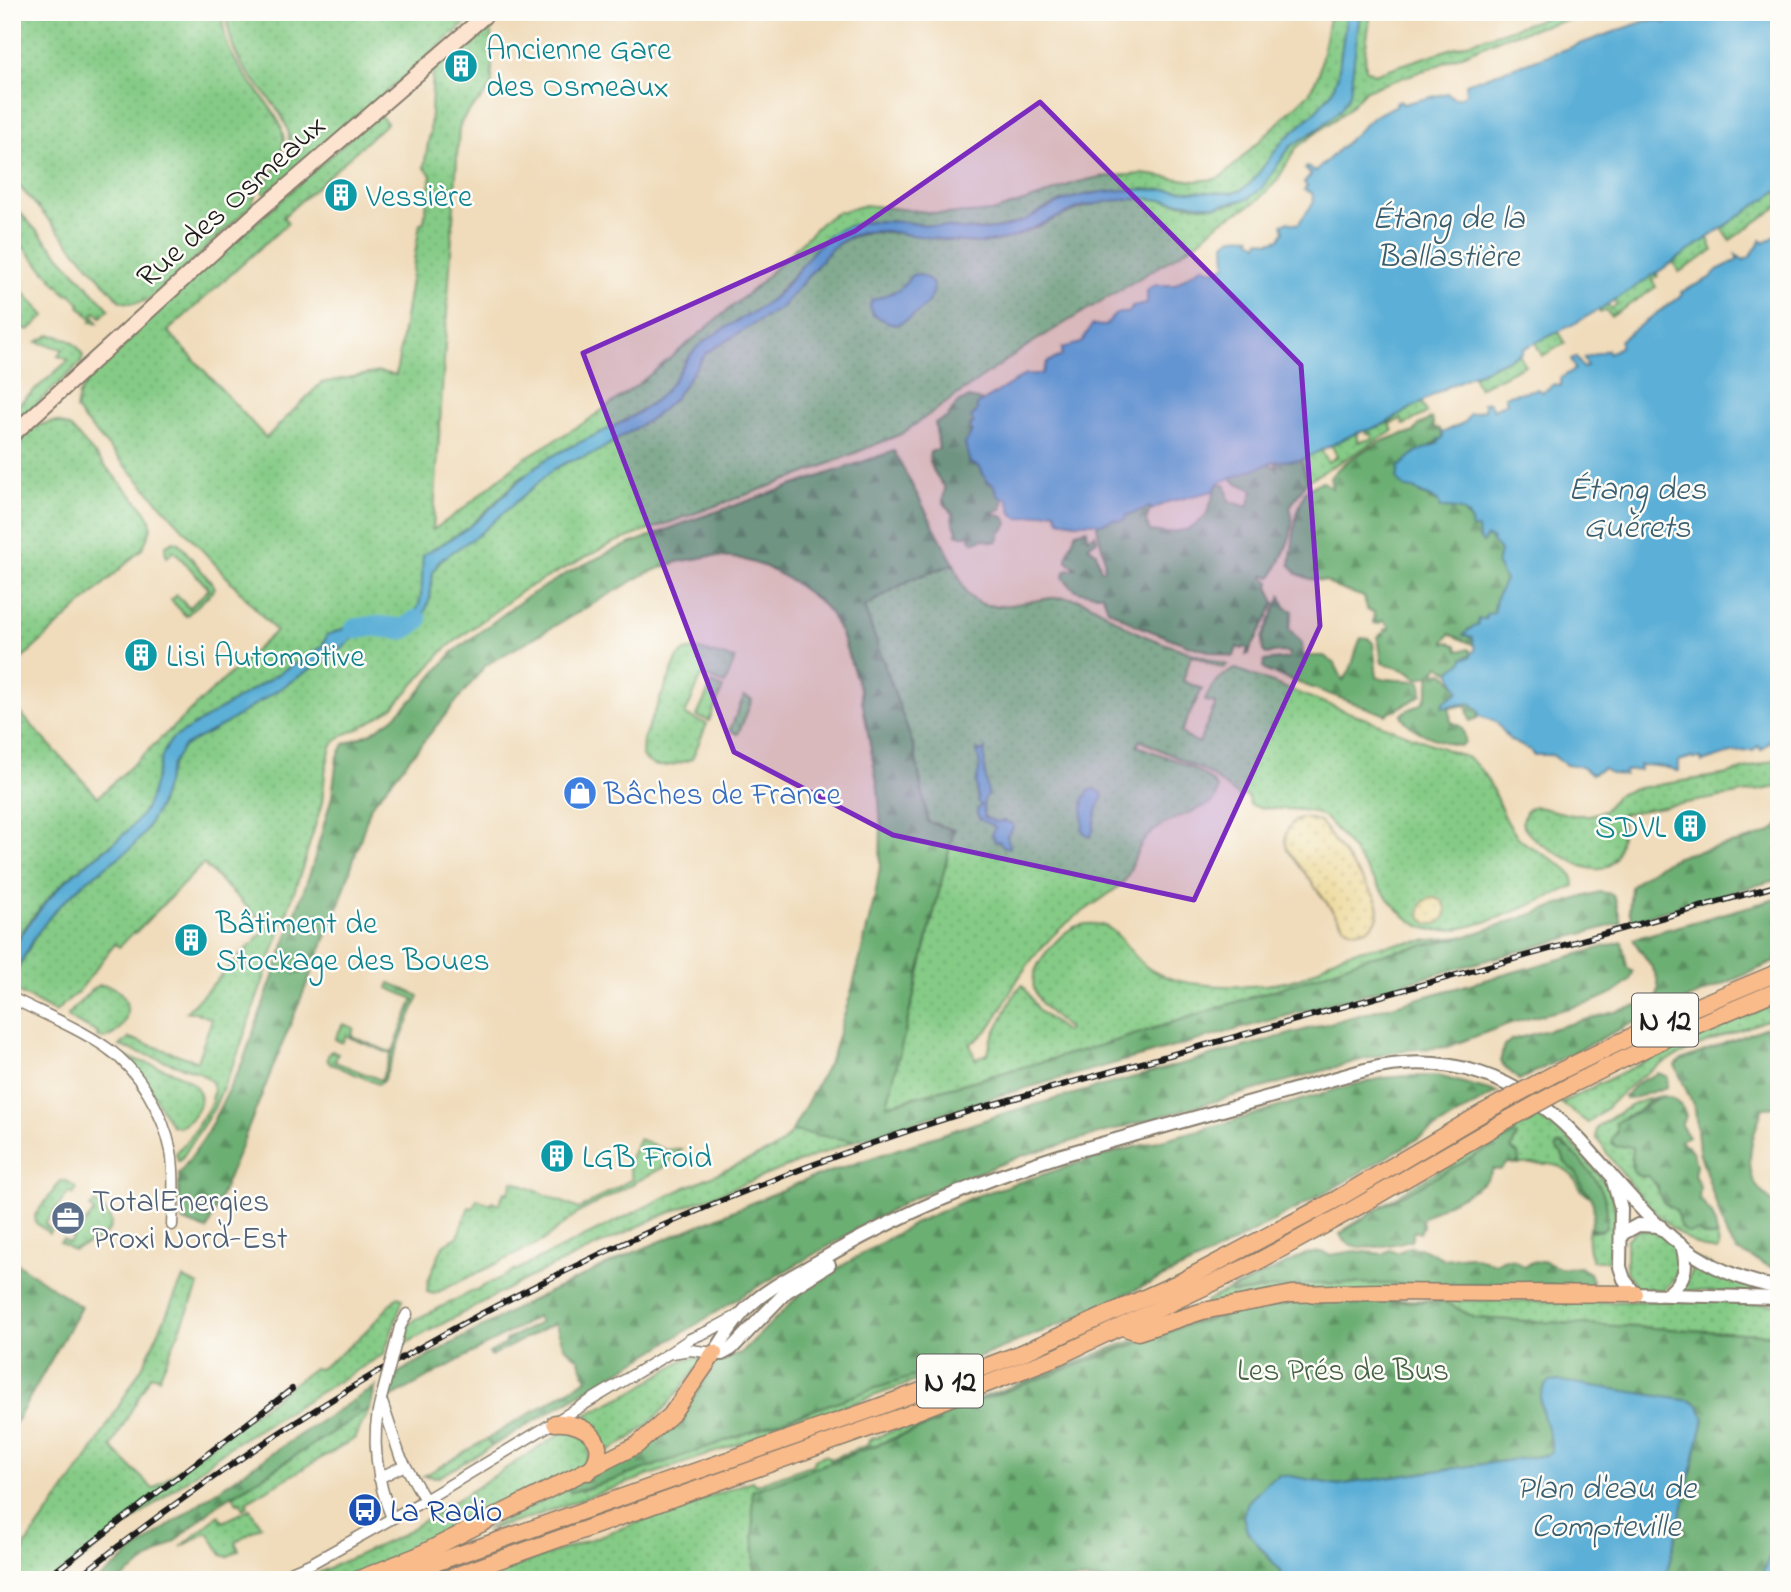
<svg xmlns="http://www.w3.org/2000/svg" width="1791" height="1592" font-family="'Indie Flower',sans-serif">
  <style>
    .grass { fill: url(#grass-dots); stroke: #507451; stroke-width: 2 }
    .forest { fill: url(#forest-firs); stroke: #446648; stroke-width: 2 }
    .sand { fill: url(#sand-dots); stroke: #857b5d; stroke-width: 2 }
    .water { fill: #5cafd7; stroke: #3c667a; stroke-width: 2 }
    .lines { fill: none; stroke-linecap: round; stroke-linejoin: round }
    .river { stroke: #5cafd7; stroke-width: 21 }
    .minor-casing { stroke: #867c6c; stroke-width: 13 }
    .tertiary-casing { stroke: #867c6c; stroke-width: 16 }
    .secondary-casing { stroke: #867c6c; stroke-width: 18 }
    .trunk-casing { stroke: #867c6c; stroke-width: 19 }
    .minor { stroke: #fff; stroke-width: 10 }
    .tertiary { stroke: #fff; stroke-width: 12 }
    .secondary { stroke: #fde4d1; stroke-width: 14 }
    .trunk { stroke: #fabb8b; stroke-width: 16 }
    .rail-casing { stroke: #1c1c1c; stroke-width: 6 }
    .rail { stroke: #fdfcf7; stroke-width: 3.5; stroke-dasharray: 10; stroke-linecap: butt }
    .minor-bridge-casing { stroke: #867c6c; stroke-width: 13; stroke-linecap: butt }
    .trunk-bridge-casing { stroke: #867c6c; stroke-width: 19; stroke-linecap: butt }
    .minor-bridge { stroke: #fff; stroke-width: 10 }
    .trunk-bridge { stroke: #fabb8b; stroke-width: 16 }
    .marked { fill: #7b2cbf; fill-opacity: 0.2; stroke: #7b2cbf; stroke-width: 5; stroke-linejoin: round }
    .labels { text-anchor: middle; stroke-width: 5; stroke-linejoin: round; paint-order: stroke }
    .shield { fill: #fdfcf7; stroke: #605f5e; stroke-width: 2 }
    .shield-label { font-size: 30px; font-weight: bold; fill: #1c1c1c }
    .culture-label { font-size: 32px; fill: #0d838f; stroke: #fdfcf7; text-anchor: start }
    .street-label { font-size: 32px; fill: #1c1c1c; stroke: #fdfcf7 }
    .shop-label { font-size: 32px; fill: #366cbe; stroke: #fdfcf7; text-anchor: start }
    .service-label { font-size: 32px; fill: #4e5e75; stroke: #fdfcf7; text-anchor: start }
    .park-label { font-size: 32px; fill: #466246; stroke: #fdfcf7 }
    .transit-label { font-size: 32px; fill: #164399; stroke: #fdfcf7; text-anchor: start }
    .water-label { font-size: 33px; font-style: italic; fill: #395e70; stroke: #fdfcf7 }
  </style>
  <defs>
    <pattern id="grass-dots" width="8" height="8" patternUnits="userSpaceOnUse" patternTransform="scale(1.75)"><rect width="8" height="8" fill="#85cb86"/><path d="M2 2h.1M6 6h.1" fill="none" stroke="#72ae73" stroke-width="1.8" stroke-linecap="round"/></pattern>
    <pattern id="forest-firs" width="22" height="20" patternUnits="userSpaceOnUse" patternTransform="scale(1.75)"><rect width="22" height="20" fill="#6caf73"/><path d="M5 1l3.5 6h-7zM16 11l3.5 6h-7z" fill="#588e5e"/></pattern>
    <pattern id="sand-dots" width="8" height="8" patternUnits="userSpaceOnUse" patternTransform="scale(1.75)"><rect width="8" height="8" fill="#eeda9e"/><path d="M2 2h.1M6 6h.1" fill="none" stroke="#ccba88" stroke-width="1.8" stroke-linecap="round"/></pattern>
  </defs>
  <rect width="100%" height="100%" fill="#fdfcf7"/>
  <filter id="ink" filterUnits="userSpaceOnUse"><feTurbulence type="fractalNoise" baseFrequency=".0143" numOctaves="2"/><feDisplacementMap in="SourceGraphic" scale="14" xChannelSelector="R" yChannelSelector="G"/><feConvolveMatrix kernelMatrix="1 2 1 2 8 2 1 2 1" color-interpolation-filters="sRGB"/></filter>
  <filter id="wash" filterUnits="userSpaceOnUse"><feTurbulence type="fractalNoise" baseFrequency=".00686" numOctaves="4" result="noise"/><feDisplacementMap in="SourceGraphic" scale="28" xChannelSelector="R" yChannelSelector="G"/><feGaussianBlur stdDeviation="1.57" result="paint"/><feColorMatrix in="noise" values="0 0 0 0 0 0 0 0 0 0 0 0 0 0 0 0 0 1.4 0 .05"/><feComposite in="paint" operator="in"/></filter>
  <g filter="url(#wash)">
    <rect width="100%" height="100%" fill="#f0dcbb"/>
    <!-- grass -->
    <g class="grass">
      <path d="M12,12H223C220,64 261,84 281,126L284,139L282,149L260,182L251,206L156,295C144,303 134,305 120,301L12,178V27L16,24L12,20Z"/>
      <path d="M227,12H468L466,23L270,193L264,194L262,190C267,174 284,164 288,148C297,118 252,84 239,60C231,45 227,29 227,12Z"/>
      <path d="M1330,12H1347L1338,75L1332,92L1314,113L1283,141L1251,183L1239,191L1231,193L1145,189L1092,193L1061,201L1040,211L1027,220L996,229L964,230L872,222L849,226L828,236L773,298L686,360L674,381L660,397L626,420L545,461L518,480L469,527L424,555C423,575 427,617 401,623C392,625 384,619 374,620C358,621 343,629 328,635L322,647L172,739C158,762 158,792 142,814C122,842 90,857 65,881C46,899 25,925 12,948V704L98,797L276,631L83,419L76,409L79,395L91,376L131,339L141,325L366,124L380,115L387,123L283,217L288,223L168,331L266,438L321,383L379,372L396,375L420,223L424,222L431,175L424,167L430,132L433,70C440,54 458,51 474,46V39L492,29V84C485,101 465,108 459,128L433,530L464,508L523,459L587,421L640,383L757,286L821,223L836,213L865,205L944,214L992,212L1042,196L1074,183L1100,177L1143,174L1195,181L1215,179L1223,176L1310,92L1319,73Z"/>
      <path d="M1360,12H1371L1365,52L1366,69L1374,74L1562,12H1607L1551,24L1504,37L1434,67L1366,90L1346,111L1296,148L1277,181L1256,202L1220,222L1199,241L1173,258L1030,344L901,434L806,473L613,543L523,590L445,649L394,707L360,728L343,735L331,746L325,773L322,803L301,872L237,1056L214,1108L180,1161H178L176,1152L189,1139L213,1101L211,1099L214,1090L212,1082L198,1072L120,1046L129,1038L197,1061L212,1019L195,1012H186L268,927L203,864L135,933L134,932L119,947L115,944L79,991L55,1012L12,989V979L36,935L55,910L85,882L130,849L143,835L159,806L168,773L180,749L188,743L225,724L343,648C360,630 366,628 391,630L396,638L430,599L433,572L442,559L554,469L565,463L595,453L652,418L674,399L706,353L782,307L831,249C876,214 929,244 980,243C1023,241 1058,212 1100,203C1115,200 1131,197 1147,198C1173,201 1199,209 1226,205C1264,199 1268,172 1290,147C1299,138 1312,136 1321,127C1325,123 1355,44 1357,33C1359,26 1359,19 1360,12Z"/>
      <path d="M1779,190V206L1730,240L1721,227Z"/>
      <path d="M12,204L109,309L101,317L96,312L93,314L98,323L91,322L93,320L79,306L80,304L70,293L67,295L12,235Z"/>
      <path d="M1707,236L1713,251L1679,272L1673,262Z"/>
      <path d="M1656,273L1658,276L1652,280L1656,287L1611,317L1606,310L1600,313L1598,309L1607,304L1611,309L1617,305L1614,300Z"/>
      <path d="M12,279L45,316L29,330L12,325Z"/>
      <path d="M1559,332L1565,343L1542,356L1535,342Z"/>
      <path d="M50,335C64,336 77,342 83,356L81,363L12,427V410L69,360L58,356L63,349L37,342Z"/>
      <path d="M1519,354L1525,365L1479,388L1473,376Z"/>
      <path d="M1421,401L1427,413L1404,425L1401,419L1390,424L1393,431L1307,481L1301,460L1321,449L1328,462L1337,456L1331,444L1356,433L1358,442L1372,439L1371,433L1366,434L1365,431L1386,424Z"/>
      <path d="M58,422L71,428L145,510C157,526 148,535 142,549L12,668V443C27,431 38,422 58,422Z"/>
      <path d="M174,541L179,543L215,587L212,592L186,616L171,600L177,595L189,608L209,589L174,551L167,557L165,551L166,545Z"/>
      <path d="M954,564C960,578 964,597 979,603C1005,613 1043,594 1070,598C1095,601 1114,621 1136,632C1165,646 1197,654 1227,665L1223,668L1191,655L1183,681L1202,689L1181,732L1186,737L1199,743L1216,703L1205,701C1210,686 1221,674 1236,669L1468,758C1495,776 1497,814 1518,837C1534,855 1575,862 1574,886C1540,901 1460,940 1425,928C1412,924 1400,912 1391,902C1368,875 1350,842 1324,817C1301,804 1275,813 1250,805L1248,797L1245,795L1240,797L1205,771L1140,740L1137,746C1158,754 1207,769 1218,789L1216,798L1210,804C1189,814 1157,822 1143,842C1134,854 1132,870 1124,882C1099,904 1068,917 1047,942C1037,952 1028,964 1020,976C1003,1001 997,1029 970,1044L975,1059L988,1054L991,1040L1016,991L1022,985L1025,988L1039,1011L1066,1032L1068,1029C1035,1001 1018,983 1051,947C1059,938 1069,927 1081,925C1119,917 1123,951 1148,968C1162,977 1182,982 1198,984C1230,988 1280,988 1309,974C1321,968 1332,957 1346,953C1382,943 1429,941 1467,936L1364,958L1314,977L1109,1043L887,1105L954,830L928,822L914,748L863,607L912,579Z"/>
      <path d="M694,649L735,659L725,684L702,675L685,715L707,724L692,759C675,764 655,774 642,756L643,739L678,657L685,651Z"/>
      <path d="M712,683L723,688L709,721L697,716Z"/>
      <path d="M744,696L752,700L738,734L730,730Z"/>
      <path d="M1779,759V787L1622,814C1622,831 1622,873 1594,869C1582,868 1570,860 1559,854C1546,847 1528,838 1522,823L1527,810L1534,806L1572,815H1590L1604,811L1616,796L1632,789L1728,774Z"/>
      <path d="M390,983L419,996L383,1081L378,1084L329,1063L327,1059L329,1053L332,1051L338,1053L335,1062L381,1080L391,1054L346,1036L342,1043L335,1039L343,1024L354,1028L351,1036L392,1053L414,999L388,988Z"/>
      <path d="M100,985C134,985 137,1029 103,1039L97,1036L98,1033L68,1018V1015L92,989Z"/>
      <path d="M1779,1002V1015C1733,1034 1681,1048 1641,1077C1621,1090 1608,1111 1588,1123L1561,1103L1690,1039Z"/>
      <path d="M126,1057C146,1064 207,1075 200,1103C197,1115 189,1122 178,1127L171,1125L143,1077Z"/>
      <path d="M1663,1096L1650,1100L1636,1113L1625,1116L1614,1135L1632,1148L1631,1165L1635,1174L1641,1177L1648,1176C1663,1189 1657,1199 1677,1211L1681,1229L1697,1231L1711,1237L1716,1236L1717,1233L1719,1247L1717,1251C1671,1245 1620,1173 1596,1137L1597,1128C1617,1113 1637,1099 1663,1096Z"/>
      <path d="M1538,1116C1556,1123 1602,1174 1610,1192C1617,1209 1621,1246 1607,1261H1593C1587,1252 1587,1238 1589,1228L1591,1231H1602L1606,1227C1610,1197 1600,1188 1582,1165C1576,1157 1572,1150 1563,1144C1561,1161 1570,1163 1578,1175C1582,1183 1584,1189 1590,1196C1578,1192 1579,1183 1572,1175C1558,1159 1534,1165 1515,1164L1519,1162L1511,1149L1517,1136L1514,1135L1379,1208L1357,1225L1344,1230L1414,1185L1493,1139Z"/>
      <path d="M792,1131L854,1141L661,1216L526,1279L403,1345L409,1325L416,1319L684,1188L774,1149L783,1142Z"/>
      <path d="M639,1139L666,1150L682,1149L675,1158L664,1167L578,1213L543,1241L434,1294L427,1292L428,1281L443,1245L457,1237L469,1207L473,1208L477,1199L490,1204L492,1201L499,1204L504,1192L508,1193L513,1181L579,1209L632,1179L628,1162Z"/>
      <path d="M61,1181H66L77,1189L73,1195L69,1192L45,1224L51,1230L49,1233L36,1223L35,1215Z"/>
      <path d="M95,1202C131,1230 98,1240 72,1250L60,1242L63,1239L69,1243L94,1212L90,1208Z"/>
      <path d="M1638,1230C1643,1231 1649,1230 1654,1232C1659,1233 1664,1237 1668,1241C1688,1257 1681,1277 1663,1290L1638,1288L1626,1272V1240Z"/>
      <path d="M1690,1256L1763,1289L1766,1294L1681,1290L1691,1274Z"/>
      <path d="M1267,1272L1232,1290L1236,1294L1285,1286L1325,1283L1518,1286L1536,1284L1567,1287L1206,1304V1301Z"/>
      <path d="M183,1278L199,1285L159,1378L151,1375L111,1447L153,1489L314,1368L319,1369C350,1349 373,1325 397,1297L403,1299L384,1354L232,1445L55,1580H12V1564L89,1456L145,1362Z"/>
      <path d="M1327,1299L1591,1302L1720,1300L1779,1305V1335L1475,1318L1449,1304L1437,1302L1340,1301L1239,1312L1185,1326L1123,1347L938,1416L939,1421L752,1491L755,1580H478L752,1481L755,1485L814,1464L815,1459L825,1455L830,1459L868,1445L869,1440L1118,1346L1189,1322L1284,1302Z"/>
      <path d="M696,1357L702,1360C675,1398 650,1431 608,1451L605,1450L599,1433L587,1417V1414L636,1390L683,1360Z"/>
      <path d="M958,1366L523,1520L483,1531L572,1485L581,1491L870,1390L922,1374Z"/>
      <path d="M370,1408L354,1439L246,1502L248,1506L244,1509L240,1502L237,1503L233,1496Z"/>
      <path d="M574,1431L588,1442L589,1456L585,1465L382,1563L336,1580H289L310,1571L316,1574L398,1537L560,1434Z"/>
      <path d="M487,1439L492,1446L439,1477L424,1476Z"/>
      <path d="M250,1509L261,1526L235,1542L239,1550L227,1557L222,1555L208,1532L181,1547L219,1515L223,1522Z"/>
    </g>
    <!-- forest -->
    <g class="forest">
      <path d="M968,398L984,401L978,405L977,411L972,418L974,423L966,444L970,463L980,467L986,480L995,486L998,496L1004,498L1002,509L991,513L1004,517L1008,524L1001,532L998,541L993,542L983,539L973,542L970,539L971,534L963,536L956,534L957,530L953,523L952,514L943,501L945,488C938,477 927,466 930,452L939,449L935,423L947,418L957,403Z"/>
      <path d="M1432,418L1434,428L1440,429L1443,437C1434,445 1399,463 1397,479L1432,500L1439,501L1440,508C1468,509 1460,508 1475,528H1478L1479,538L1483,542L1486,537L1495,538L1500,552L1497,565L1505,580L1495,604L1494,613L1480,621L1478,625L1469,629L1464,635L1472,637L1476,646L1450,634L1445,640V643L1449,642L1457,646L1458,651L1469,649L1472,655L1464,658L1462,662L1450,672L1439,665L1435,672L1440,674L1441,672L1445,673L1458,688L1457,694L1450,697L1448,706L1471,703L1479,711L1478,718L1470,721L1466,705L1449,708L1451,722C1461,724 1465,732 1465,742L1460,746C1441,742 1412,733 1401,716C1406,708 1414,709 1421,704C1428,698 1430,683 1429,675L1418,679L1410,672L1382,663L1378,637L1381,634L1383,635L1385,629L1387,630L1390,628L1383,620L1379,624L1373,623L1374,612L1367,610L1364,597L1337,588L1326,581L1310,579L1297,574L1290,565L1296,517L1305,491L1322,481L1332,488L1330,478C1340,462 1378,441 1397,436C1403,434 1408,435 1414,432L1419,425Z"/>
      <path d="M894,451L954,564L912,579L864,607L914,748L928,822L954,830L887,1105L1109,1043L1314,977L1364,958L1467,936L1589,895L1600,892L1612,894L1616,902L1621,923L1001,1095L854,1141L792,1131L832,1056L853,986L875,896L880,866L881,827L878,789L860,689L841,634L830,613L820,602L792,581L766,567L742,559L711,556L677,562L647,573L486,665L371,806L340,902L207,1230L183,1221L179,1205V1174L205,1137L243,1061L312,867L332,796L337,758L344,744L371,733L393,718L416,696L452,653L525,598L571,571L614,550L692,520Z"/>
      <path d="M1301,460L1307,481L1290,507C1298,530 1283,554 1274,574L1271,577L1265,575L1263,577L1270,582L1269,588L1275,603L1248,654L1246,655L1248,649L1245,647L1242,649L1237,647L1234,656L1231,657L1190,646L1136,625L1108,609L1102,594C1083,593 1076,595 1063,577L1066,570L1076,568L1067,561C1066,551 1073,543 1076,532L1087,529L1088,538L1095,534L1097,540L1088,546L1096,552L1101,570L1104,569C1107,556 1098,538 1097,525L1151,506L1146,521L1150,531L1166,533L1189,529L1194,526L1206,515L1218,483L1226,485L1229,501L1248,507L1253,490L1233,481L1232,477L1269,463L1277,469L1275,461Z"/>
      <path d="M1281,596L1285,607L1293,611L1289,629L1302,643L1303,656H1324L1335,664L1343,680C1354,670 1354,651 1361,638L1369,639L1373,643L1377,677C1387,682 1406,678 1421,682L1422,694C1410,704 1397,708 1386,715L1266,671L1263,667L1264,661L1289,658V653L1280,652L1266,654L1263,651L1262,638Z"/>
      <path d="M1779,825V879L1633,920L1629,911L1631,887C1647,871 1664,861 1686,854C1707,848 1768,840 1779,825Z"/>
      <path d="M1779,898V960L1630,1024L1519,1080L1500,1062L1504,1046L1511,1040L1655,1001C1668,978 1643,958 1633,939Z"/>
      <path d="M1622,942L1627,967L1633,972L1630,980L1619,990L1592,1002L1511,1023L1447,1047L1405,1050L1368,1058L1024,1155L913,1198L745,1294L652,1352L492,1446L487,1439L587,1379L578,1358L564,1347L555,1323L491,1356L489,1353L505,1344L506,1340L540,1323L537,1317L387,1400L394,1375L528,1302L628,1255L806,1180L1005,1113Z"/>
      <path d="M1779,1022V1107L1763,1108C1755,1129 1745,1156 1753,1179C1757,1190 1770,1200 1779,1208V1271L1737,1251L1727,1237L1699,1151L1695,1109L1675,1065L1682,1060Z"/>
      <path d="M1658,1073L1668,1077L1667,1087L1631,1099H1625L1624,1096C1631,1092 1630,1088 1636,1084C1644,1079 1650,1078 1658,1073Z"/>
      <path d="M1407,1076H1438L1497,1092L1334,1188L1209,1256L1070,1320L958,1366L922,1374L870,1390L611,1481L572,1492L569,1491V1487C612,1467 653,1449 683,1412C696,1396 706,1378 716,1362L722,1358L741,1353L809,1285L917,1222L973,1197L1097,1157L1233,1121L1344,1087L1383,1078Z"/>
      <path d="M1663,1096C1673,1097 1683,1105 1686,1116L1681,1125L1688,1136L1680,1141L1688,1146L1693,1153L1696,1165L1694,1175L1700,1186L1699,1197L1713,1216L1717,1233L1714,1237L1704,1236L1697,1231C1681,1238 1678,1223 1677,1211L1664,1203L1659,1195L1658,1186L1648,1176H1638L1633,1171L1632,1148L1628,1146L1617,1147L1612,1143V1138L1617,1133L1616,1122C1623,1119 1631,1115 1637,1112C1648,1106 1648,1101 1663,1096Z"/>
      <path d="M1514,1134L1517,1136L1511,1149L1518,1154L1519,1162L1515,1164L1508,1163L1500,1170L1493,1169C1485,1192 1438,1204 1421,1220L1423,1226L1420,1233L1414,1231L1411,1240C1392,1245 1349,1257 1340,1234L1379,1208Z"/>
      <path d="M1560,1144C1572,1148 1599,1181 1603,1194C1608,1205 1607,1216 1606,1227L1602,1231L1590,1229L1594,1213L1593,1204L1589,1194L1582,1187L1576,1172L1565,1163L1562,1154L1557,1149L1556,1146Z"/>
      <path d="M1410,1247L1424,1249L1444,1259L1469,1256L1495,1263L1506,1259L1514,1260L1525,1267L1532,1262L1543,1261L1562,1269L1579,1267L1590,1273L1593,1281L1590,1285L1582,1288L1536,1284L1518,1286L1325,1283L1230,1293L1232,1290L1306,1254L1321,1252L1330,1255L1355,1251L1383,1254L1390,1250L1397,1253Z"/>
      <path d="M12,1260L81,1307L12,1429Z"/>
      <path d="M1340,1301L1437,1302L1449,1304L1475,1318L1779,1335V1533L1760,1580H1665L1704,1419L1696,1403L1560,1381L1544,1386C1536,1406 1549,1426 1552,1446V1451L1546,1455L1338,1485L1290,1476L1270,1480L1248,1502L1257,1544L1279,1569L1284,1580H755L752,1491L939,1422L938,1416L1185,1326L1239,1312L1282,1304Z"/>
      <path d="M376,1386L370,1408L214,1507L177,1540L120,1580H98C186,1509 280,1446 376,1386Z"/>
    </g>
    <!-- sand -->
    <g class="sand">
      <path d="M1304,818L1318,821L1323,826L1375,897C1388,920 1365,940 1344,926L1287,849C1282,833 1289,821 1304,818Z"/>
      <circle cx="1433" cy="911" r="13"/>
    </g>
    <!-- water -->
    <g class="water">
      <path d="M1347,12H1360L1350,93L1341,109L1322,126L1290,147L1261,189L1247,199L1216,206L1144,198L1112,201L1080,207L1010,238L982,243L952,241L885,231L864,232L847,238L831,249L782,307L706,353L674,399L652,418L595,453L565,463L554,469L478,535L439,561L433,572L430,598L418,631L396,638L391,630L392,623C430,623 420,579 423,555C440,545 458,536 473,524C498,504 517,479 544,461C581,438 626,427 659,397C677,382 683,358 701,344C726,324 758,314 781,291C800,273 814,242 838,230C884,208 946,235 995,229C1025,226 1045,205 1073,198C1125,184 1178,191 1231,193L1240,191L1251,183L1283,141L1314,113L1332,92L1338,75Z"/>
      <path d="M1690,12H1779V190C1712,233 1650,281 1581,320C1562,331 1542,339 1523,349V352L1519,354L1449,386L1379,427L1356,433L1301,460L1275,461L1218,483L1214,491L1168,502L1151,510L1150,507L1125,516V519L1118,521L1115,519L1097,525V523H1075L1059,520L1055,511L1018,519L1012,513L1008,499L998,496L995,486L986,480L980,467L970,463L965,444L972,431L970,426L974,423L971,418L977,411V405L1026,374H1042L1047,362L1062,356V348L1081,343L1092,325L1105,326C1113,317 1114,311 1127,313L1132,309L1131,307L1147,304V290L1154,285H1174L1203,266C1211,271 1219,271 1226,265L1225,243C1234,235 1239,236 1251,237L1250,239L1258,244L1260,240L1269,242L1280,239L1284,231L1282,224L1287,222L1298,224L1314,202L1312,193L1304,190L1307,186L1304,183L1311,175L1305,169L1307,167L1315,172L1374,116L1397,105L1396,102L1400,100L1402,104L1447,93C1454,100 1458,99 1466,94V84L1645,21L1656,20L1666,23L1674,15L1679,17Z"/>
      <path d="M1779,234V738L1772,740L1761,750L1758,746L1753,751C1734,750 1719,757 1702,762L1701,758L1694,759L1693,757L1679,761V771H1676C1672,767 1647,765 1639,765L1640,770L1625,771V775L1612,774L1603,768L1592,774L1579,766L1566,765L1552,755H1533L1530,750L1511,741L1495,721L1479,716V711L1471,703L1442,707C1444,696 1455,699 1459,691L1450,672L1462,662L1463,658L1470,657L1475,649L1472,637L1463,635L1475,625H1478V619H1486V614L1494,613L1496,598L1505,580L1497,565L1500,551L1492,542L1493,539L1486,537L1483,543L1479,538L1478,528H1472C1470,508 1457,508 1440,508L1438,501C1427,498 1417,487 1405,488L1397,479L1399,467L1416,452L1439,443L1438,439L1440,440L1443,437L1442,433L1465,422L1469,414L1484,410L1485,406L1483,403L1489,402L1493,409L1507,403L1505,396L1508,395L1537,389L1543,392L1554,384L1561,386V378L1575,369L1571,359L1576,357L1583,368L1587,366L1584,358L1607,350L1609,353L1620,347V341L1624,337L1682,295L1681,292L1712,277L1717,270L1736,261L1738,259L1736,255L1744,260L1750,257L1761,240L1764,243Z"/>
      <path d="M917,274C957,285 914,321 894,325L873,315L870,307L871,301L899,290L912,275Z"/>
      <path d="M384,620L382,629C363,629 355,635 343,648L225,724L184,746L172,764L159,806L143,835L130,849L85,882L55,910L36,935L12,979V948L18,939C33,919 48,897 66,881C91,857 122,842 142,814C157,792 155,760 172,739L322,647L327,635L364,621Z"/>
      <path d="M985,749C983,766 986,779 988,795C980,801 985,810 984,817L996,822L1004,821L1013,824V828L1007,836L1010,848L1002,846L999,841L995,842L992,834L995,827C987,820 978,825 977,810L981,805L978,803L976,784L980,766L977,750L981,752Z"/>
      <path d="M1095,789L1102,793L1103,797C1094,810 1096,824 1091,837L1083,832C1082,820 1083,810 1084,798L1090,790Z"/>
      <path d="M1560,1381L1691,1401L1699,1406L1704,1419L1665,1580H1284L1279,1569L1247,1531L1243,1516L1248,1502L1270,1480L1279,1476H1290L1338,1485L1547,1455L1552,1451V1446C1549,1427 1530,1396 1549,1382Z"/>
      <path d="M1779,1533V1580H1760Z"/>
    </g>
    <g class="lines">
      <!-- river -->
      <path class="river" d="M355,629L374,626L404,629L417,620"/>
    </g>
  </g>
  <g filter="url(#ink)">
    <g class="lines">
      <!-- minor casing -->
      <g class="minor-casing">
        <g id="minor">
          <path d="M12,998C43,1014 79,1028 107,1048C139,1070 163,1113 171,1151C175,1175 173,1201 172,1225"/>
          <path d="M400,1327L407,1314"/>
          <path d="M672,1353L690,1350L714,1353"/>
          <path d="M379,1478L405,1465"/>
          <path d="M392,1518C377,1483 370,1436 381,1399L400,1456L425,1500"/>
          <path d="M272,1580L312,1563L425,1500L668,1354L690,1339L711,1330L739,1315"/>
        </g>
      </g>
      <!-- tertiary casing -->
      <g class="tertiary-casing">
        <g id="tertiary">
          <path d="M1613,1181L1621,1208L1620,1267L1624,1279L1635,1294L1779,1298"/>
          <path d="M1622,1234L1638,1225L1660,1226"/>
          <path d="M1668,1294C1686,1279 1688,1267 1682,1245"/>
          <path d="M714,1353C725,1337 735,1319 749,1306C767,1289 791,1277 812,1265C891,1218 975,1182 1062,1155L1365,1070C1447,1050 1520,1076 1578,1138C1615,1177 1649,1225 1695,1255C1721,1272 1749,1282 1779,1288"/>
          <path d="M714,1353L722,1354L731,1349L786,1292L829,1265"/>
        </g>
      </g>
      <!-- secondary casing -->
      <g class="secondary-casing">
        <path id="secondary" d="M12,435L254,215L489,12"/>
      </g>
      <!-- trunk casing -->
      <g class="trunk-casing">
        <g id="trunk">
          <path d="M1554,1074L1676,1015L1779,972"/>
          <path d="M1571,1085L1673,1035L1779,990"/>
          <path d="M1125,1328L1138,1332L1203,1311L1292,1294L1378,1292L1635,1294"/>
          <path d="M555,1423C584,1421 615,1443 588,1472"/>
          <path d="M357,1580L417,1556L637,1445L671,1415L714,1353"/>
          <path d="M386,1580L873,1409L1022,1353L1182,1281L1337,1199L1484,1112"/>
          <path d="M443,1580L909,1414L1059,1356L1257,1262L1352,1210L1498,1125"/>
        </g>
      </g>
      <!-- minor -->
      <use href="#minor" class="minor"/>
      <!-- tertiary -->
      <use href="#tertiary" class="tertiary"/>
      <!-- secondary -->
      <use href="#secondary" class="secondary"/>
      <!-- trunk -->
      <use href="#trunk" class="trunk"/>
      <!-- rail casing -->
      <g class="rail-casing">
        <g id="rail">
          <path d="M44,1580L292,1389"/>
          <path d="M75,1580C343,1367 647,1211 973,1110L1779,885"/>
        </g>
      </g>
      <!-- rail -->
      <use href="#rail" class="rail"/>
      <!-- minor-bridge casing -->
      <g class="minor-bridge-casing">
        <path id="minor-bridge" d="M381,1399L400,1327"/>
      </g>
      <!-- trunk-bridge casing -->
      <g class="trunk-bridge-casing">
        <g id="trunk-bridge">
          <path d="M1484,1112L1554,1074"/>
          <path d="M1498,1125L1571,1085"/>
        </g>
      </g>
      <!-- minor-bridge -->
      <use href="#minor-bridge" class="minor-bridge"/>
      <!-- trunk-bridge -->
      <use href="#trunk-bridge" class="trunk-bridge"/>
    </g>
  </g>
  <!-- marked area -->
  <path class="marked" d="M1040,102L1301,365L1320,626L1194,900L893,835L734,752L583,353L855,231Z"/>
  <!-- icons -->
  <defs>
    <g id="building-disc" transform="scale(1.75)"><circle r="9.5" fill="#0f9aa8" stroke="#fdfcf7"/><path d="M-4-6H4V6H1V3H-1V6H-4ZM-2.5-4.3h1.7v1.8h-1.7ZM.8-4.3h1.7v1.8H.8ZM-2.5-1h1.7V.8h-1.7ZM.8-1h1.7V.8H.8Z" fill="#fff"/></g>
    <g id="shop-disc" transform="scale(1.75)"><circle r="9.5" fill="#3f7fe0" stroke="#fdfcf7"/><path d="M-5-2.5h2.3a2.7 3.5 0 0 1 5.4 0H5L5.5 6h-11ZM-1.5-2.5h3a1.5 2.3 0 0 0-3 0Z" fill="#fff"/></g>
    <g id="office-disc" transform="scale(1.75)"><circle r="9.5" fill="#5c6f8a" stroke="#fdfcf7"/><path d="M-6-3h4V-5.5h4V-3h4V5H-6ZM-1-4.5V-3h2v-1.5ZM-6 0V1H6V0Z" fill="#fff"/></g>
    <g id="bus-disc" transform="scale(1.75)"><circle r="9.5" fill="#1a4fb4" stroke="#fdfcf7"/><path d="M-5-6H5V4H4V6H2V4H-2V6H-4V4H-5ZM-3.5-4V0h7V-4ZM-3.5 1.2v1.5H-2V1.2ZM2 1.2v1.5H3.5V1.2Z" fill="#fff"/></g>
  </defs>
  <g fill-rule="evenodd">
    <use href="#building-disc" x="461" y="66"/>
    <use href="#building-disc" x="341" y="195"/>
    <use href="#building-disc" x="141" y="655"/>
    <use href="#shop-disc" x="580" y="793"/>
    <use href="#building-disc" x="1690" y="826"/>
    <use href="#building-disc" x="191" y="940"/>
    <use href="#building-disc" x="557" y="1156"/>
    <use href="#office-disc" x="68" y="1218"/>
    <use href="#bus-disc" x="365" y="1510"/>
  </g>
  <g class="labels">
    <!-- shield labels -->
    <g class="shield">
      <rect x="1632" y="993.5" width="66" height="53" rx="5"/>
      <rect x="917" y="1354.5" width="66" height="53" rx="5"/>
    </g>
    <g class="shield-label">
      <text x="1665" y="1030">N 12</text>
      <text x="950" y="1391">N 12</text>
    </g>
    <!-- culture labels -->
    <g class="culture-label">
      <text x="486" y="59">Ancienne Gare<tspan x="486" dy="37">des Osmeaux</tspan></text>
      <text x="366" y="206">Vessière</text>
      <text x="166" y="666">Lisi Automotive</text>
      <text x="1666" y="837" text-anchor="end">SDVL</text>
      <text x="216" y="933">Bâtiment de<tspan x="216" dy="37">Stockage des Boues</tspan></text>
      <text x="582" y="1167">LGB Froid</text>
    </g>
    <!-- street labels -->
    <g class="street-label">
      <text transform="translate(230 200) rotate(-42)" y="11">Rue des Osmeaux</text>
    </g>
    <!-- shop labels -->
    <g class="shop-label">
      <text x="604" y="804">Bâches de France</text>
    </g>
    <!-- service labels -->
    <g class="service-label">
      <text x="92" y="1211">TotalEnergies<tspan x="92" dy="37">Proxi Nord-Est</tspan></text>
    </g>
    <!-- park labels -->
    <g class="park-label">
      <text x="1343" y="1380">Les Prés de Bus</text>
    </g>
    <!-- transit labels -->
    <g class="transit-label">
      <text x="390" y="1521">La Radio</text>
    </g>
    <!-- water labels -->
    <g class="water-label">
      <text x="1448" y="228">Étang de la<tspan x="1448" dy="38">Ballastière</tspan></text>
      <text x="1637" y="499">Étang des<tspan x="1637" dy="38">Guérets</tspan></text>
      <text x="1606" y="1498">Plan d'eau de<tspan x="1606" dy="38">Compteville</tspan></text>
    </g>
  </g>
  <!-- margin -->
  <rect width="1791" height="1592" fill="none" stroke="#fdfcf7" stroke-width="42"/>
</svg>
